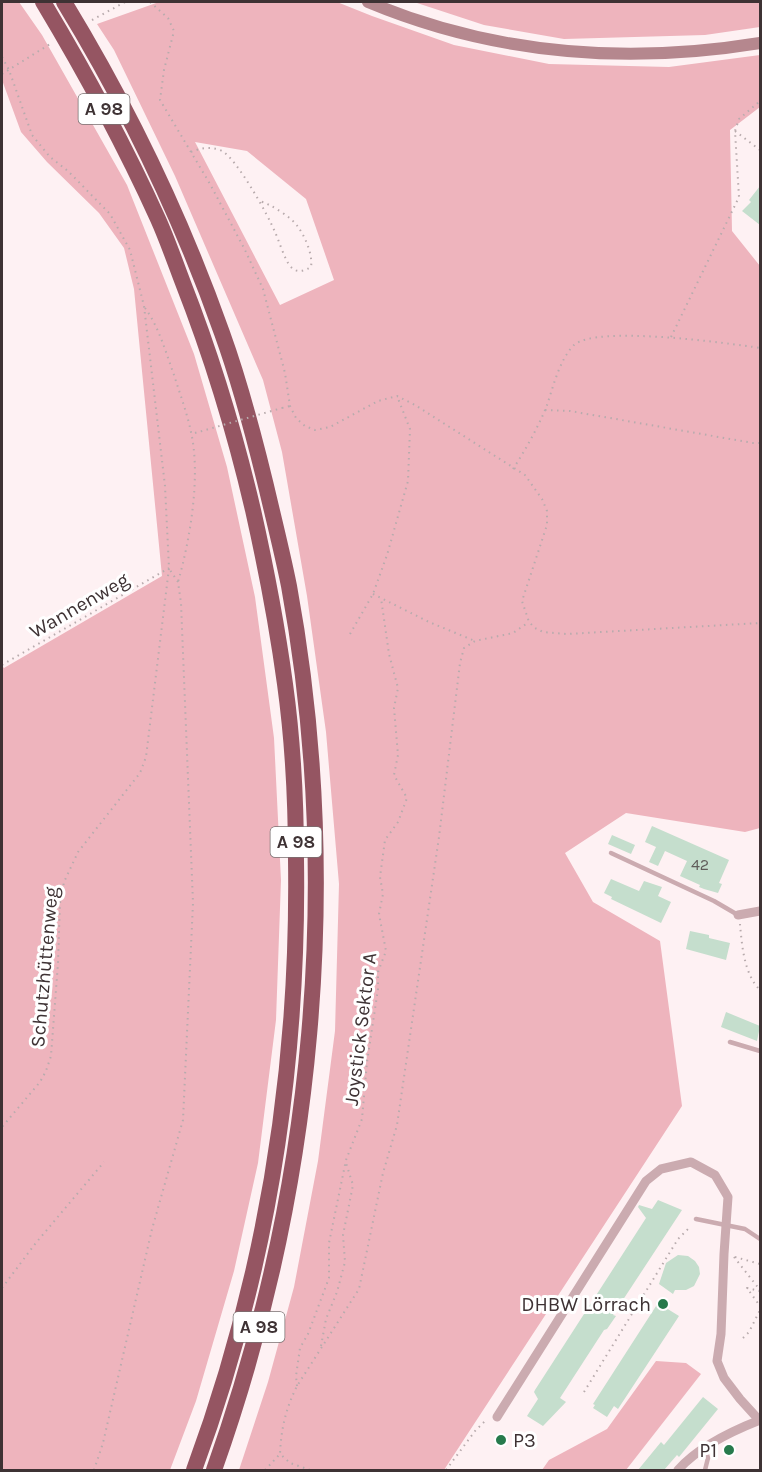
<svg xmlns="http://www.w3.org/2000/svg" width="762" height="1472" font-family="Karla,sans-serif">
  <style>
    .green { fill: #eeb4bd; fill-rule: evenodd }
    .building { fill: #c5decd }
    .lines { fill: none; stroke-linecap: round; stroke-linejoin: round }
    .path { stroke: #b8abad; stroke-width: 2; stroke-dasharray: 1.5 4.5; stroke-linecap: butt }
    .lane { stroke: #cbabb0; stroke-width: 4.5 }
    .street { stroke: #cbabb0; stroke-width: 9 }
    .secondary { stroke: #b5878e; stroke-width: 12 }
    .highway { stroke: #955562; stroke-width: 16 }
    .path-bridge { stroke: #b8abad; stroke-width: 2; stroke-dasharray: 1.5 4.5; stroke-linecap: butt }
    .poi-dot { fill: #277a4c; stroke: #fff; stroke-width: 2 }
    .labels { text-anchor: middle; stroke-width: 6; stroke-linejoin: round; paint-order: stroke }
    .number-label { font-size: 16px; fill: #605d5a }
    .shield { fill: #fff; stroke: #787071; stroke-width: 1.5 }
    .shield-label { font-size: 18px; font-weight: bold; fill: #3e3234 }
    .street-label { font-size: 20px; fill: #3e3234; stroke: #fff }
    .poi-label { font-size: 20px; fill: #3e3234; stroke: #fff; text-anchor: end }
  </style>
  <rect width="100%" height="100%" fill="#fef1f3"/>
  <!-- green -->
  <g class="green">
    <path d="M2,2H19L42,35L127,185L194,354L227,467L255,597L274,738L281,880L276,1020L258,1163L234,1271L196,1401L170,1470H2V666L4,668L162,576L134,289L124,248L99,213L47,162L21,132L2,80Z"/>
    <path d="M159,2H337L372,16L454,45L549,64L669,67L760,55V107L730,130L732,231L760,266V828L745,832L626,813L565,853L593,902L660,941L682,1106L444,1470H239L268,1382L294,1287L318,1161L335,1031L339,884L326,732L307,596L282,452L263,380L175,176L114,50L97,24ZM195,142L247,151L306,199L334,280L280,305Z"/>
    <path d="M414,2H760V27L705,35L564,39L484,25Z"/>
    <path d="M656,1361L686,1363L701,1374L626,1470H542L549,1460L607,1429Z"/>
  </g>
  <!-- building -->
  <g class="building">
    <path d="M760,186V225L742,211L751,202L749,200Z"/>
    <path d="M652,826L729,860L719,883L722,884L718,893L704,889L699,887L700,885L680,876L687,861L665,851L658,866L649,862L656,847L645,842Z"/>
    <path d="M612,835L635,845L631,854L608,844Z"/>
    <path d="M611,879L639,891L644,881L662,887L658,896L671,902L661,923L611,899L612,897L604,893Z"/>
    <path d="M690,931L709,935V938L730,943L726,960L686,949Z"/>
    <path d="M726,1012L760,1026L757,1041L721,1027Z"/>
    <path d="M658,1200L682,1210L613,1315L616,1316L607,1329L604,1330L560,1398L566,1402L543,1426L527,1416L538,1399L534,1392L535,1390L646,1218L638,1207L639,1205L652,1209Z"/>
    <path d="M678,1255L688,1256L695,1261L699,1267L700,1274L694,1286L686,1290H675L673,1294L659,1284L666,1263Z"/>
    <path d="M658,1303L679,1316L618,1409L614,1406L607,1417L593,1408L595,1405L593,1404Z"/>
    <path d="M703,1397L718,1409L679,1457L677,1455L664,1470H638L661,1442L664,1445Z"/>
  </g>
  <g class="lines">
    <!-- path -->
    <g class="path">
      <path d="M150,2L168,18L174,31L164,70L160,100L210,184L245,250L263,289L285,373L290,406L296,418L305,426L315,430L330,427L378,401L397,396L415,405L525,475L542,499L547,511V525L522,601L529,622L535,628L543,632L567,634L760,623"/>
      <path d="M92,20L125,2"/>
      <path d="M2,57L9,70L32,135L50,157L68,171L110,214L130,250L144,306L165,486L169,568L146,757L140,773L78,852L64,882L60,903L58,963L51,1056L46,1071L40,1082L2,1127"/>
      <path d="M2,74L50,44"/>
      <path d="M735,131L760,150"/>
      <path d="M191,152C200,148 212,146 222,151C237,159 268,215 275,232C279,241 285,260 290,266C297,274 304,271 311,267C313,255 305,236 298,227C293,218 269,203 259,201"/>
      <path d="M145,308C159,327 166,353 174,375C180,394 187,413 191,432C201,476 190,540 178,582"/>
      <path d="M671,337L739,197L735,131L739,119L760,101"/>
      <path d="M282,408L290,406"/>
      <path d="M545,410L570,411L753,443H760"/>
      <path d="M513,469C526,449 537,429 546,408C553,388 559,360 574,345C596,325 728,343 760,348"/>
      <path d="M373,594L429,622L475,641"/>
      <path d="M350,634L373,594L387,555L408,481L410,429L397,396"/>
      <path d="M2,665L169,568"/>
      <path d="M740,924C742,946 744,974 760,990"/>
      <path d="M734,1257L760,1290"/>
      <path d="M735,1257L760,1264"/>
      <path d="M2,1288L35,1244L104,1162"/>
      <path d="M760,1291L747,1288L760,1306"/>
      <path d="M743,1338L749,1332L760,1310"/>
      <path d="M321,1346L326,1319L337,1292L345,1262L343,1235L353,1185L346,1163"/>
      <path d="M297,1386L296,1376L300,1348L308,1334L329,1278V1243L346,1160L362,1119L367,1062L378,989V972L386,951L379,914L383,894L380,877L385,840L398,822L407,798L394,775L398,755L394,708L398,688L389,654L381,598"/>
      <path d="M584,1392L678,1239L691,1226"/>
      <path d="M94,1470L103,1443L152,1229L183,1120L193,903L181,603L178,582L170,570"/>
      <path d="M265,1470L280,1454"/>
      <path d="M310,1470L290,1463L280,1454C281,1429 286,1408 297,1386L359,1289L383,1173L397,1125L439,837L460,663L464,648L475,641L513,633L529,622"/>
      <path d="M446,1470L475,1431L487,1419"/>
    </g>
    <!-- lane -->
    <g class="lane">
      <path d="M611,853L714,901L738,915"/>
      <path d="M730,1042L760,1051"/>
      <path d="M696,1219L745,1229L760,1239"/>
      <path d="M705,1470L708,1458L705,1449"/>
    </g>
    <!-- street -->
    <g class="street">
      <path d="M738,915L760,911"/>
      <path d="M497,1417L646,1181L661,1169L691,1162L715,1175L728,1197L724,1254L721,1334L717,1361L724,1378L740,1399L759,1420"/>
      <path d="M678,1470C698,1447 732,1431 760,1420"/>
    </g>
    <!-- secondary -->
    <path class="secondary" d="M368,2C495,55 625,65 760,43"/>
    <!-- highway -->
    <g class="highway">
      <path d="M43,2C85,72 124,144 158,219C167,239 175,262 183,283C212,357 235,433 253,510C266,568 277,625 285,684C293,742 296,802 296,860C299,1069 266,1275 194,1470"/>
      <path d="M64,2C128,107 181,217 222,333C243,391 258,451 272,511C278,536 284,561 289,586C343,880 314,1189 214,1470"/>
    </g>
    <!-- path-bridge -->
    <path class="path-bridge" d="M195,433L282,408"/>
  </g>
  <!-- markers -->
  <g class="poi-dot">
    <circle cx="663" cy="1304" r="6"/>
    <circle cx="501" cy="1440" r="6"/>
    <circle cx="729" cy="1450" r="6"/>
  </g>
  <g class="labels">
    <!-- number labels -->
    <g class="number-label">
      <text x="700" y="870">42</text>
    </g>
    <!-- shield labels -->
    <g class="shield">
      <rect x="78.5" y="94" width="51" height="30" rx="4.5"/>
      <rect x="270.5" y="827" width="51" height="30" rx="4.5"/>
      <rect x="233.5" y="1312" width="51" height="30" rx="4.5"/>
    </g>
    <g class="shield-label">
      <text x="104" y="115">A 98</text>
      <text x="296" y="848">A 98</text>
      <text x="259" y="1333">A 98</text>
    </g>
    <!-- street labels -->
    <g class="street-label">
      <text transform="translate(79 605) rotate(-30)" y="7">Wannenweg</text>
      <text transform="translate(44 967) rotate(-85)" y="7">Schutzhüttenweg</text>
      <text transform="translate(360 1029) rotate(-83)" y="7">Joystick Sektor A</text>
    </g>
    <!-- poi labels -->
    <g class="poi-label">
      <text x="651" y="1311">DHBW Lörrach</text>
      <text x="513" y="1447" text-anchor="start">P3</text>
      <text x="717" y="1457">P1</text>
    </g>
  </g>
  <!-- border -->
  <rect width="762" height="1472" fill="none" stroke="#3e3234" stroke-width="6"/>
</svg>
